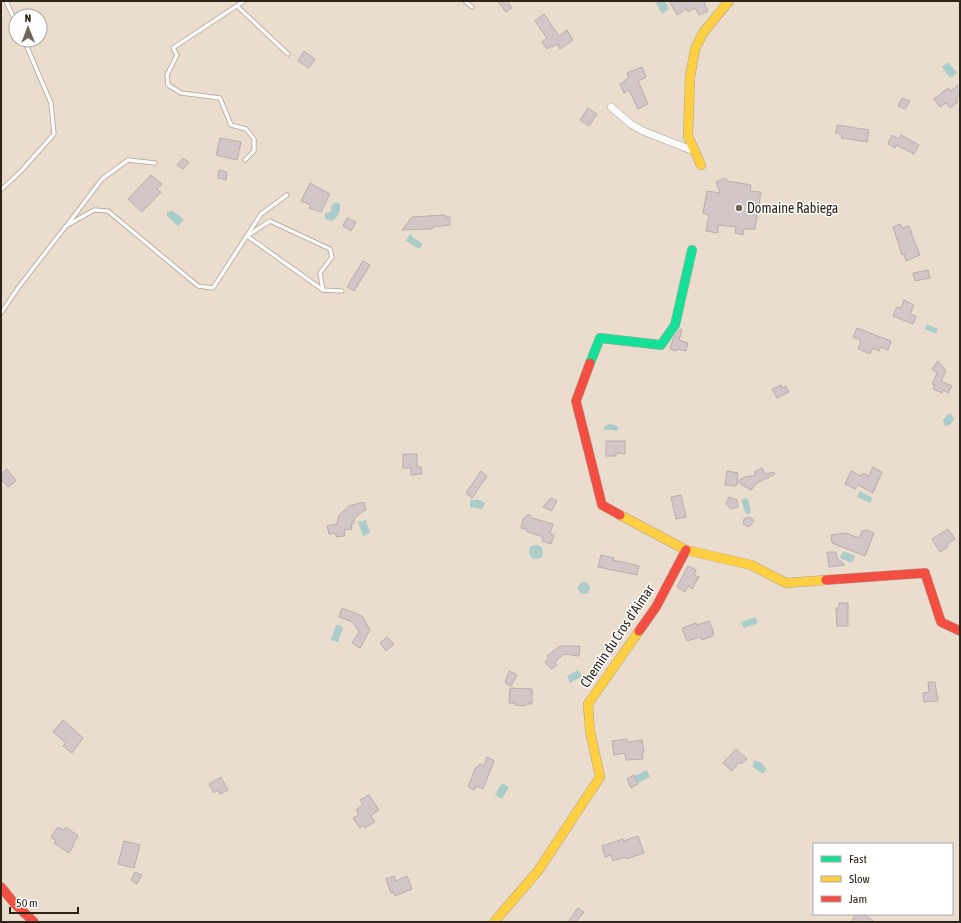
<svg xmlns="http://www.w3.org/2000/svg" width="961" height="923" font-family="'Asap Condensed',sans-serif">
  <style>
    .water { fill: #abcdca }
    .building { fill: #d2c6c6; stroke: #b8aead }
    .lines { fill: none; stroke-linecap: round; stroke-linejoin: round }
    .lane-casing { stroke: #aca295; stroke-width: 5 }
    .street-casing { stroke: #aca295; stroke-width: 8 }
    .fast-casing { stroke: #aca295; stroke-width: 10 }
    .slow-casing { stroke: #aca295; stroke-width: 10 }
    .jam-casing { stroke: #aca295; stroke-width: 10 }
    .lane { stroke: #fcfaf8; stroke-width: 3.5 }
    .street { stroke: #fcfaf8; stroke-width: 7 }
    .fast { stroke: #16e098; stroke-width: 9 }
    .slow { stroke: #ffcf43; stroke-width: 9 }
    .jam { stroke: #f24e42; stroke-width: 9 }
    .poi-dot { fill: #706558; stroke: #fff; stroke-width: 1.5 }
    .labels { text-anchor: middle; stroke-width: 3; stroke-linejoin: round; paint-order: stroke }
    .poi-label { font-size: 14px; fill: #2d2419; stroke: #fff; text-anchor: start }
    .street-label { font-size: 14px; fill: #2d2419; stroke: #fff }
  </style>
  <rect width="100%" height="100%" fill="#ebddcd"/>
  <!-- water -->
  <g class="water">
    <path d="M655,1H665L669,9L662,14Z"/>
    <path d="M948,62L957,73L950,78L942,67Z"/>
    <path d="M335,202L340,204C341,210 338,218 332,221L325,219V214L331,211V206Z"/>
    <path d="M172,210L184,220L178,226L167,216V212Z"/>
    <path d="M410,234L412,235L411,236L423,244L419,249L406,241Z"/>
    <path d="M927,324L938,329L936,334L925,329Z"/>
    <path d="M948,414H951L954,419L950,425L946,426L943,422V420Z"/>
    <path d="M609,424L614,425L618,427V430L615,431L612,430H604V427Z"/>
    <path d="M860,491L873,498L870,503L857,497Z"/>
    <path d="M747,498L748,499L751,511L749,514H746L741,500Z"/>
    <path d="M470,500H480L485,503L482,509L470,507Z"/>
    <path d="M366,520L370,533L363,536L358,522Z"/>
    <circle cx="536" cy="552" r="7"/>
    <path d="M843,551L855,556L852,563L840,558Z"/>
    <circle cx="584" cy="588" r="6"/>
    <path d="M755,617L758,623L744,628L741,622Z"/>
    <path d="M336,625H340L343,628L338,642L331,640Z"/>
    <path d="M578,670L582,676L570,683L567,676Z"/>
    <path d="M754,761C759,760 764,765 766,769L764,773H761L753,767Z"/>
    <path d="M647,770L650,777L638,783L635,776Z"/>
    <path d="M502,783L509,787L502,799L495,795Z"/>
  </g>
  <!-- building -->
  <g class="building">
    <path d="M498,1H507L512,8L506,12Z"/>
    <path d="M669,1H708L704,3L708,11L699,15L695,8L688,12L686,9L677,15Z"/>
    <path d="M544,14L559,36L567,30L573,40L560,49L557,44L553,47L552,46L547,49L542,42L547,38L535,21Z"/>
    <path d="M304,51L315,59L309,68L298,61Z"/>
    <path d="M642,67L646,77L638,81L648,104L638,109L629,90L624,93L620,84L625,81V80L629,78L627,73Z"/>
    <path d="M960,84V96L956,99L958,102L950,108L946,103L940,107L934,99L948,88L950,91Z"/>
    <path d="M902,98L910,101L905,109L898,106Z"/>
    <path d="M588,108L597,114L589,126L580,120Z"/>
    <path d="M837,125L869,130L867,142L841,138L842,134L836,133Z"/>
    <path d="M892,135L899,139L901,135L919,145L914,154L896,145L895,148L888,144Z"/>
    <path d="M220,138L241,142L237,160L216,155Z"/>
    <path d="M183,158L189,162L183,169L177,165Z"/>
    <path d="M219,170L227,172L226,180L218,178Z"/>
    <path d="M151,175L162,184L157,189L161,192L142,212L128,199Z"/>
    <path d="M725,178L727,181L751,185L750,191L761,192L755,229H744L743,235L735,233L736,227L718,225V233L706,231L709,215L703,213L707,191L720,193L716,182Z"/>
    <path d="M310,183L330,194L321,212L309,208L311,205L301,201Z"/>
    <path d="M445,215V217H450V225L432,227V229L402,230L412,217Z"/>
    <path d="M347,218L356,222L351,231L343,226Z"/>
    <path d="M900,224L902,228L909,226L912,233H911L920,255L906,261L904,254L902,255L893,227Z"/>
    <path d="M363,261L370,265L354,291L347,287Z"/>
    <path d="M928,270L930,278L915,281L913,273Z"/>
    <path d="M904,300L914,305L910,314L916,316L913,324L893,316L897,307L901,308Z"/>
    <path d="M857,328L891,341L888,350L881,347L879,351L873,348L870,354L858,349L861,340L853,337Z"/>
    <path d="M680,329L682,330L679,340L688,343L686,351L677,349L676,351L670,349L673,339Z"/>
    <path d="M938,361L946,371L941,381L952,386L948,393L943,390L942,393L933,389L935,385L932,384L937,373L932,369Z"/>
    <path d="M781,385L782,388L786,386L789,392L777,398L772,389Z"/>
    <path d="M606,441H625V454L616,453V456H606Z"/>
    <path d="M403,454H417V467H421L422,474L411,475V468H403Z"/>
    <path d="M873,467L882,472L873,493L858,485L855,489L845,484L851,471L861,476L863,473L869,476Z"/>
    <path d="M762,468L765,474L774,472L775,474L757,483L751,490L737,482L736,486L725,485L727,471L738,473L737,481L745,477L756,475L754,472Z"/>
    <path d="M7,469L16,481L8,487L1,479V474Z"/>
    <path d="M481,471L487,476L472,498L466,493Z"/>
    <path d="M681,495L686,517L676,519L671,497Z"/>
    <path d="M729,497L737,500L738,507L731,509L726,504Z"/>
    <path d="M551,498L557,501L551,511L543,507Z"/>
    <path d="M364,502L366,510L363,511L354,519V524H351L352,529L344,530L345,536L336,537V533L329,534L327,526L337,524L339,515L349,506Z"/>
    <path d="M529,514L532,518L553,524L550,533L554,535L551,544L542,541L543,537L526,531L527,529L521,528L523,519Z"/>
    <path d="M750,517L754,521L749,527L743,524L744,519Z"/>
    <path d="M948,529L955,539L947,544L948,547L940,552L932,539Z"/>
    <path d="M867,530L874,533L865,556L832,543L831,535L846,533L859,538L862,531Z"/>
    <path d="M827,552H836L837,558L845,565L829,567Z"/>
    <path d="M601,555L614,558L613,560L639,566L637,575L598,567Z"/>
    <path d="M688,566L696,570L694,575L699,577L692,589L688,586L685,592L677,587Z"/>
    <path d="M839,603H848V626H837L836,608H839Z"/>
    <path d="M342,608L362,616L370,630L360,648L352,643L359,632L353,622L339,617Z"/>
    <path d="M709,621L714,633H712L713,636L702,640L701,637L687,641L682,628L696,623L697,625Z"/>
    <path d="M387,637L394,644L386,651L380,643Z"/>
    <path d="M560,646H580L579,656L564,654L555,662L557,665L551,669L545,662L549,658L547,656Z"/>
    <path d="M509,671L517,675L511,686L505,683Z"/>
    <path d="M928,682H935L938,701L924,702L923,693L929,692Z"/>
    <path d="M510,688L532,689V704H526L525,706L515,705V703H509Z"/>
    <path d="M63,720L83,738L72,753L63,746L66,743L53,732Z"/>
    <path d="M627,739V742L642,740L644,752L642,753L643,759L626,760L625,753L614,755L612,741Z"/>
    <path d="M736,749L747,759L742,764L740,762L732,771L723,763Z"/>
    <path d="M487,757L494,761L483,789L476,786L474,790L468,787L476,767H478L480,764L484,766Z"/>
    <path d="M634,775L638,784L631,788L627,779Z"/>
    <path d="M221,777L228,790L220,794L218,790L214,793L209,784Z"/>
    <path d="M369,795L379,810L371,815L375,822L365,828L364,825L360,828L353,818L359,815L356,810L363,805L360,800Z"/>
    <path d="M58,827L64,830L66,827L78,836L73,844L74,845L69,853L54,843L56,841L51,837Z"/>
    <path d="M638,836L644,853L626,859L625,857L613,861L611,855L605,857L602,846L623,839V841Z"/>
    <path d="M124,841L140,845L134,868L118,864Z"/>
    <path d="M135,872L142,875L137,884L131,880Z"/>
    <path d="M394,876L396,881L407,876L412,889L395,896L393,892L391,893L386,879Z"/>
    <path d="M578,908L584,912L576,922H568Z"/>
    <path d="M856,914H863L875,922H851Z"/>
  </g>
  <g class="lines">
    <!-- lane casing -->
    <g class="lane-casing">
      <g id="lane">
        <path d="M6,1L16,23"/>
        <path d="M244,1L173,48L177,55L167,75L168,85L181,93L220,98L231,125L246,129L254,139V151L245,160"/>
        <path d="M465,1L472,7"/>
        <path d="M237,6L288,54"/>
        <path d="M1,190L22,170L54,134L51,103L24,40"/>
        <path d="M68,224L102,179L128,160L155,163"/>
        <path d="M323,290L247,236L270,221L330,249L332,257L320,273L323,290L342,291"/>
        <path d="M1,313L18,288L66,226L94,210L108,211L198,286L213,288L261,214L287,195"/>
      </g>
    </g>
    <!-- street casing -->
    <g class="street-casing">
      <path id="street" d="M611,107L631,124L643,131L694,151"/>
    </g>
    <!-- fast casing -->
    <g class="fast-casing">
      <path id="fast" d="M590,363L600,338L661,345L675,325L692,250"/>
    </g>
    <!-- slow casing -->
    <g class="slow-casing">
      <g id="slow">
        <path d="M701,165L688,136L690,77L695,49L703,33L729,1"/>
        <path d="M620,515L686,550L751,565L786,583L826,580"/>
        <path d="M494,922L538,871L600,777L590,731L588,704L639,631"/>
      </g>
    </g>
    <!-- jam casing -->
    <g class="jam-casing">
      <g id="jam">
        <path d="M590,363L576,401L602,505L620,515"/>
        <path d="M826,580L925,573L941,622L960,631"/>
        <path d="M639,631L656,607L686,550"/>
        <path d="M1,887L14,903L34,922"/>
      </g>
    </g>
    <!-- lane -->
    <use href="#lane" class="lane"/>
    <!-- street -->
    <use href="#street" class="street"/>
    <!-- fast -->
    <use href="#fast" class="fast"/>
    <!-- slow -->
    <use href="#slow" class="slow"/>
    <!-- jam -->
    <use href="#jam" class="jam"/>
  </g>
  <!-- markers -->
  <circle class="poi-dot" cx="739" cy="208" r="4"/>
  <g class="labels">
    <!-- poi labels -->
    <g class="poi-label">
      <text x="747" y="213">Domaine Rabiega</text>
    </g>
    <!-- street labels -->
    <g class="street-label">
      <text transform="translate(617 636) rotate(-56)" y="5">Chemin du Cros d'Aimar</text>
    </g>
  </g>
  <!-- border -->
  <rect width="961" height="923" fill="none" stroke="#2d2419" stroke-width="4"/>
  <!-- legend -->
  <rect x="813" y="843" width="140" height="72" fill="#ffffff" stroke="#aba7a3"/>
  <rect x="821" y="856" width="20" height="6" fill="#16e098" stroke="#aba7a3"/>
  <text x="849" y="863" font-size="12" fill="#2d2419">Fast</text>
  <rect x="821" y="876" width="20" height="6" fill="#ffcf43" stroke="#aba7a3"/>
  <text x="849" y="883" font-size="12" fill="#2d2419">Slow</text>
  <rect x="821" y="896" width="20" height="6" fill="#f24e42" stroke="#aba7a3"/>
  <text x="849" y="903" font-size="12" fill="#2d2419">Jam</text>
  <!-- north arrow -->
  <g transform="translate(28 28) rotate(359)"><circle r="19" fill="#ffffff" stroke="#aba7a3"/>
  <path d="M0-3L7 15L0 10L-7 15Z" fill="#706558"/>
  <text y="-6" font-size="11" font-weight="bold" text-anchor="middle" fill="#2d2419">N</text>
  </g>
  <!-- scale -->
  <path d="M10 907v6h68v-6" fill="none" stroke="#2d2419" stroke-width="2"/>
  <text x="16" y="907" font-size="12" fill="#2d2419" stroke="#ffffff" stroke-width="3" paint-order="stroke">50 m</text>
</svg>
